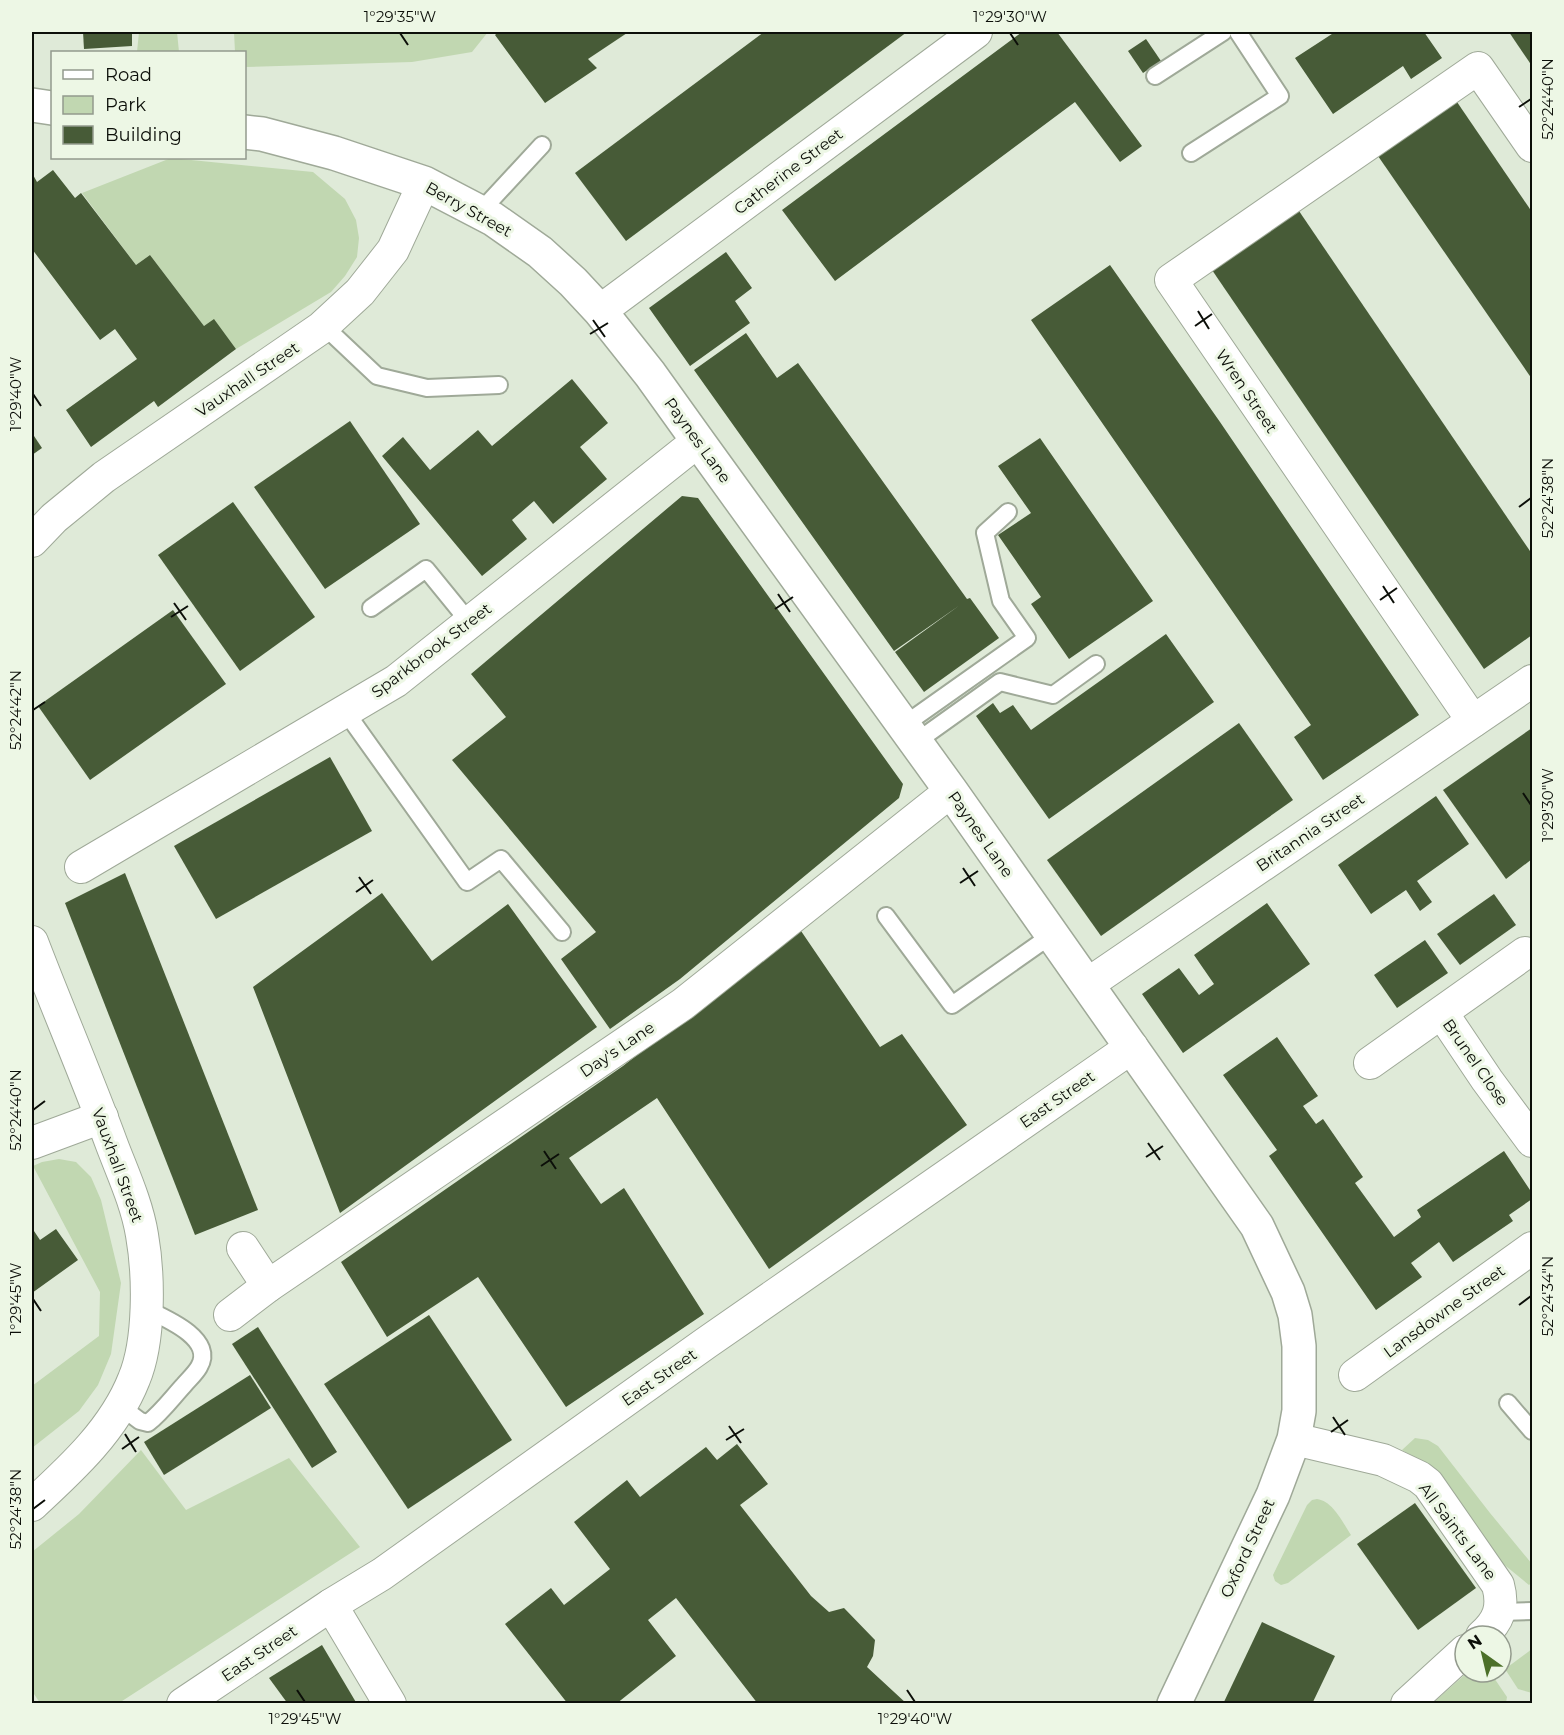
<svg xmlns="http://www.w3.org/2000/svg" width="1564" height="1735" font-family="Montserrat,sans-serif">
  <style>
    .green { fill: #c1d7b1 }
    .building { fill: #475b37 }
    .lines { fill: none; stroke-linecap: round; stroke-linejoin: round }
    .service-casing { stroke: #9fa998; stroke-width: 20 }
    .minor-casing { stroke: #9fa998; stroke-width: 34 }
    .tertiary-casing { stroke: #9fa998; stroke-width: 36 }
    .service { stroke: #fff; stroke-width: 16 }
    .minor { stroke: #fff; stroke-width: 32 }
    .tertiary { stroke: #fff; stroke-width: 33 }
    .ticks { fill: none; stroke: #0c0f09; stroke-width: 2 }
    .labels { text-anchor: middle; stroke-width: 6; stroke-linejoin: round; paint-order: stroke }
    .street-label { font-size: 16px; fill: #0c0f09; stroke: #edf7e5 }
    .neatline { fill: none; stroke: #0c0f09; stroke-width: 2 }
    .ticks-label { font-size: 15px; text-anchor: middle; fill: #0c0f09 }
  </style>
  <rect width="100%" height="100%" fill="#dfead8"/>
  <!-- green -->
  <g class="green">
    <path d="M139,32H177L179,52H137Z"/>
    <path d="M234,32H488L472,52L412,62L245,67L244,52H235Z"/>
    <path d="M171,158L313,172L345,199L356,220L359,238L357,257L345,276L331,292L236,349L214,320L204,326L150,255L136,265L82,193Z"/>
    <path d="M59,1159L76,1162L91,1177L101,1200L121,1283L111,1354L98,1385L79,1411L32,1448V1386L99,1336L100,1292L33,1166L42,1162Z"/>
    <path d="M1415,1438L1428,1440L1438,1446L1490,1513L1532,1564V1582L1529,1585L1496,1558L1423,1463L1402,1450Z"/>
    <path d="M141,1450L186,1510L289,1458L360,1547L119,1703H40L32,1691V1552L79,1514Z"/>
    <path d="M1317,1499C1333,1501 1343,1523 1351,1535L1288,1583L1281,1585L1275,1581L1273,1575L1307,1505L1312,1500Z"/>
    <path d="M1532,1649V1693L1518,1689L1505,1669Z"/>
    <path d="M1468,1672H1490L1507,1697L1506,1703H1433Z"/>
  </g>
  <!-- building -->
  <g class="building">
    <path d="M83,32H132V46L84,49Z"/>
    <path d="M498,32H626L627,33L588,59L597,68L545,103L495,35Z"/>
    <path d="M764,32H907L626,241L575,173Z"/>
    <path d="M1022,32H1057L1142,146L1120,162L1075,102L835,281L782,210Z"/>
    <path d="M1335,32H1424L1442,58L1411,79L1403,66L1333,114L1295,58Z"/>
    <path d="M1509,32H1532V66L1515,41Z"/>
    <path d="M1146,39L1161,61L1143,73L1128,51Z"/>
    <path d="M1457,102L1532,212V379L1378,156Z"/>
    <path d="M53,170L75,198L81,193L136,265L150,255L204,326L214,319L236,349L158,407L154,401L91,447L66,410L137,359L115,329L100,340L32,249V173L37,182Z"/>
    <path d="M1299,211L1532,554V635L1484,669L1212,270Z"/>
    <path d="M726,252L752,288L735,301L750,323L690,366L649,308Z"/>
    <path d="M1110,265L1220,422L1419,715L1323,780L1294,737L1311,725L1031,320Z"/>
    <path d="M746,333L777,378L798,363L967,599L970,598L999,638L924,692L895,652L960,605L894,651L694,370Z"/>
    <path d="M572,379L608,423L580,447L607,479L553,524L534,501L512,520L527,539L482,576L382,456L403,437L430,470L478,430L492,446Z"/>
    <path d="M350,421L420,524L325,589L254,487Z"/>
    <path d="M32,433L42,448L32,455Z"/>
    <path d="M1040,438L1153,601L1069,659L1031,604L1041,597L998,535L1031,513L998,466Z"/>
    <path d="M682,496L698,498L903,784L899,798L680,979L610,1029L561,959L596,932L452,760L506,717L471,674Z"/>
    <path d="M233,502L315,617L240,671L158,555Z"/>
    <path d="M173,610L226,684L90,780L38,706Z"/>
    <path d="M1166,634L1214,702L1049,819L976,716L993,703L1000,713L1013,705L1031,730Z"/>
    <path d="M1239,723L1293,800L1101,936L1047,860Z"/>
    <path d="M1532,728V859L1506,879L1443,790Z"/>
    <path d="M330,757L372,831L216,919L174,846Z"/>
    <path d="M1436,796L1469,844L1417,881L1432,902L1420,911L1406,890L1371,914L1338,865Z"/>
    <path d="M125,873L258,1210L195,1235L65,903Z"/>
    <path d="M382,893L432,961L508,904L597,1027L340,1213L253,987Z"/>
    <path d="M1494,894L1516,925L1460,965L1437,934Z"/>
    <path d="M1267,903L1310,964L1183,1053L1142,994L1179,968L1199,995L1214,984L1194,955Z"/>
    <path d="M799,928L880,1047L902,1034L967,1125L769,1269L657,1098L569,1158L601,1204L624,1188L704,1314L566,1407L478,1277L387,1337L341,1262L623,1066Z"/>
    <path d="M1425,940L1448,973L1397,1008L1374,975Z"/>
    <path d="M1277,1037L1318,1096L1303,1106L1316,1124L1323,1119L1363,1177L1355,1183L1394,1237L1421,1217L1417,1210L1504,1151L1532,1193V1199L1509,1215L1513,1221L1453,1262L1439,1242L1411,1263L1422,1277L1376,1310L1269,1156L1277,1150L1223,1075Z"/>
    <path d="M32,1228L40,1240L56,1229L78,1260L32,1293Z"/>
    <path d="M429,1315L512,1440L408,1509L324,1384Z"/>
    <path d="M258,1327L337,1452L312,1468L232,1344Z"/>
    <path d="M250,1375L271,1408L164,1475L144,1442Z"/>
    <path d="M737,1444L768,1484L740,1505L811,1596L829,1612L844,1608L875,1640L873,1656L867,1667L907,1704H758L676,1598L648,1620L676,1656L616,1704H568L505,1624L551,1588L564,1605L610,1569L574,1522L627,1480L640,1497L706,1447L717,1460Z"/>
    <path d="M1415,1503L1476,1588L1418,1630L1357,1544Z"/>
    <path d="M1262,1622L1335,1656L1312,1704H1223Z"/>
    <path d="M322,1645L357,1704H288L269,1678Z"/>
  </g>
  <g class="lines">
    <!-- service casing -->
    <g class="service-casing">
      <g id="service">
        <path d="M1155,76L1223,32"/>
        <path d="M1191,153L1280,96L1238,32"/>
        <path d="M480,212L542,145"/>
        <path d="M324,326L377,376L427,388L499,385"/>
        <path d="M371,608L426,569L470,623"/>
        <path d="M345,711L467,882L501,859L562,932"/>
        <path d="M904,725L1027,638L1001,601L985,533L1008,512"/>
        <path d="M916,742L1000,682L1053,695L1096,664"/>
        <path d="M886,916L952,1005L1053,934"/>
        <path d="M1508,1403L1532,1431"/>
        <path d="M120,1406L140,1421L148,1423C162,1412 172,1398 184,1385C188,1380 195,1374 199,1367C216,1339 165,1318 146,1309"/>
        <path d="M1500,1612L1532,1611"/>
      </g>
    </g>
    <!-- minor casing -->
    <g class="minor-casing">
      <g id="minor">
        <path d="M600,311L976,32"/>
        <path d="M32,541L54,518L104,477L321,328L360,292L393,250L424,183"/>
        <path d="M1473,721L1171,280L1478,68L1532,146"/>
        <path d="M81,867L396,681L698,441"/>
        <path d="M32,942C58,1010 87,1077 112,1145C123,1174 137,1204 142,1235C149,1275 150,1341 134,1379C114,1430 71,1469 32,1505"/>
        <path d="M1088,984L1532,681"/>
        <path d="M1442,1013L1487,1080L1532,1141"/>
        <path d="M1370,1063L1525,953"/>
        <path d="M32,1143L102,1117"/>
        <path d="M243,1248L268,1286"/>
        <path d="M230,1315L268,1286L683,1004L951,791"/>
        <path d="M1355,1375L1532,1248"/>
        <path d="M1294,1439L1383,1460L1419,1477L1428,1484L1498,1585C1504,1607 1499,1621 1482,1636"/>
        <path d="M331,1605L390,1704"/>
        <path d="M183,1704L331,1605L382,1574L706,1343L1132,1047"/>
        <path d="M1407,1704L1465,1651"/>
      </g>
    </g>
    <!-- tertiary casing -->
    <g class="tertiary-casing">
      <g id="tertiary">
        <path d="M32,105L52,108"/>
        <path d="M244,132L262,134L334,153L424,183L493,219L540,252L573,282L600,311L650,374L698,441L951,791L1257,1226L1288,1292L1295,1315L1299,1346V1411L1294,1439L1273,1495L1174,1704"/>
      </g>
    </g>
    <!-- service -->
    <use href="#service" class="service"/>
    <!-- minor -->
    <use href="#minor" class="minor"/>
    <!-- tertiary -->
    <use href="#tertiary" class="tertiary"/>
  </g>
  <!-- ticks -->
  <path class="ticks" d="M400,33L408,45M1010,33L1018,45M1519,107L1531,99M1198,311L1209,329M593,320L605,337M1195,326L1212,314M590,334L608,323M33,394L41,406M1519,507L1531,498M1383,586L1394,603M778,594L790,612M1380,600L1397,588M174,603L186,620M775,609L793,597M171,617L188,606M33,710L45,702M1523,793L1531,805M963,868L975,886M359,877L371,894M960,883L978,871M356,892L373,880M33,1110L45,1101M1148,1143L1160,1160M544,1151L556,1169M1146,1157L1163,1146M541,1166L559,1154M33,1299L41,1311M1519,1305L1531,1296M1333,1417L1345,1435M729,1426L741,1443M1331,1432L1348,1420M125,1434L136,1452M726,1440L744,1429M122,1449L139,1437M33,1509L45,1500M297,1690L305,1702M907,1690L915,1702"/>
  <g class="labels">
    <!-- street labels -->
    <g class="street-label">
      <text transform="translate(788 171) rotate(-37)" y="6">Catherine Street</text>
      <text transform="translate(469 209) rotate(29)" y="6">Berry Street</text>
      <text transform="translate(247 379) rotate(-34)" y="6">Vauxhall Street</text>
      <text transform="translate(1247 391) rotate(56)" y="6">Wren Street</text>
      <text transform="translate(698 440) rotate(54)" y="6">Paynes Lane</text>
      <text transform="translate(431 650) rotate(-37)" y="6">Sparkbrook Street</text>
      <text transform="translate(1310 832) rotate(-34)" y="6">Britannia Street</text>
      <text transform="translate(981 834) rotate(55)" y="6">Paynes Lane</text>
      <text transform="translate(617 1049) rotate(-34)" y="6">Day's Lane</text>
      <text transform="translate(1476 1062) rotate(55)" y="6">Brunel Close</text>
      <text transform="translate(1057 1099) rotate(-35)" y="6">East Street</text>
      <text transform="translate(118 1165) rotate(70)" y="6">Vauxhall Street</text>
      <text transform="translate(1444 1311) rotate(-36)" y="6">Lansdowne Street</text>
      <text transform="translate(659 1377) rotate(-35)" y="6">East Street</text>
      <text transform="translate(1458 1531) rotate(53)" y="6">All Saints Lane</text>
      <text transform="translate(1247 1548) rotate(-65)" y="6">Oxford Street</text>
      <text transform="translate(259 1653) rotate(-34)" y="6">East Street</text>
    </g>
  </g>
  <!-- border -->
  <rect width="1564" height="1735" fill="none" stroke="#edf7e5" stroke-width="66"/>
  <!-- legend -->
  <rect x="51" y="51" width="195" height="108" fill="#edf7e5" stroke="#939a8d" stroke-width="1.5"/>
  <rect x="63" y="70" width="30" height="9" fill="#ffffff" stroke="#939a8d" stroke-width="1.5"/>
  <text x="105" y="81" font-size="18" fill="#0c0f09">Road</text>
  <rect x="63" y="96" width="30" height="18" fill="#c1d7b1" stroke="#939a8d" stroke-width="1.5"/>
  <text x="105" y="111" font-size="18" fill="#0c0f09">Park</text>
  <rect x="63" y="126" width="30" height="18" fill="#475b37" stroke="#939a8d" stroke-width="1.5"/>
  <text x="105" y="141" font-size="18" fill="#0c0f09">Building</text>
  <!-- north arrow -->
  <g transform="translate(1483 1654) rotate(326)"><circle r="28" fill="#edf7e5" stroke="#939a8d" stroke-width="1.5"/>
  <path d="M0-4.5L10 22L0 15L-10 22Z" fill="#4c7029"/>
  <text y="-9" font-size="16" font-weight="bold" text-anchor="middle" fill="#0c0f09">N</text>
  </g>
  <rect x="33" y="33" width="1498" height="1669" class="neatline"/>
  <g class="ticks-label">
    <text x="400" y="22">1°29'35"W</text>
    <text x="1010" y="22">1°29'30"W</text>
    <text transform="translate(1548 99) rotate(-90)" y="5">52°24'40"N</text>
    <text transform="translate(16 394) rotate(-90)" y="5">1°29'40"W</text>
    <text transform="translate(1548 498) rotate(-90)" y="5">52°24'38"N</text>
    <text transform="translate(16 710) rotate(-90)" y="5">52°24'42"N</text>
    <text transform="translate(1548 805) rotate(-90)" y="5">1°29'30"W</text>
    <text transform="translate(16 1110) rotate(-90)" y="5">52°24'40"N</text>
    <text transform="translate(1548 1296) rotate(-90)" y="5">52°24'34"N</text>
    <text transform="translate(16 1299) rotate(-90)" y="5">1°29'45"W</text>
    <text transform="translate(16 1509) rotate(-90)" y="5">52°24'38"N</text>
    <text x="305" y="1724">1°29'45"W</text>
    <text x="915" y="1724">1°29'40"W</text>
  </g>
</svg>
